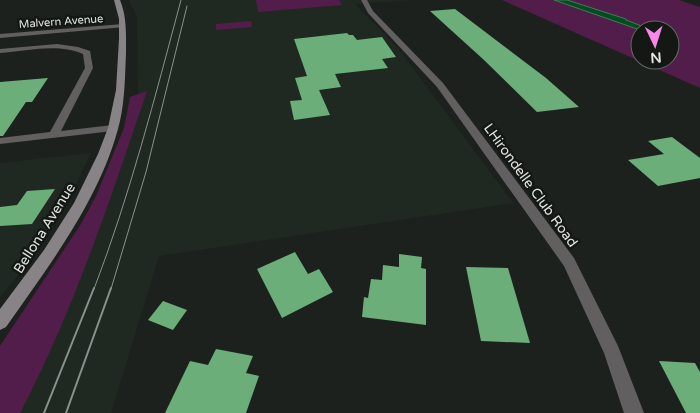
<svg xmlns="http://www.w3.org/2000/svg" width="700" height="413" font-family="'Varela Round',sans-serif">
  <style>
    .built { fill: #202921 }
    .green { fill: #531d4b; fill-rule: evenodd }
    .water { fill: #004d1e; stroke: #447a58 }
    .building { fill: #6bae79 }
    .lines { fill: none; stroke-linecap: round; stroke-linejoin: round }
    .street { fill: #625f61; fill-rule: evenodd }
    .secondary { fill: #878386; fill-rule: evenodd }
    .tram-far1 { stroke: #8c908d; stroke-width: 1 }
    .tram { stroke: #8c908d; stroke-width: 2 }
    .labels { text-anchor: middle; stroke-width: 5; stroke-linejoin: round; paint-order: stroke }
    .far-street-label { font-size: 11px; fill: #e1e4e1; stroke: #141814 }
    .street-label { font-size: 14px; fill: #e1e4e1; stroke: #141814 }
  </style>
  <rect width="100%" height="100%" fill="#1d211e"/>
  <!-- built -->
  <g class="built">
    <path d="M129,0H410L355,4L398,48L513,203L159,256L111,413H0L85,230L138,98L137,17Z"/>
    <path d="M91,153L68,200L17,276L0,297V163Z"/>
  </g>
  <!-- green -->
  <g class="green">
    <path d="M256,0H339L342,5L258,12Z"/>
    <path d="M502,0H679L700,7V88ZM640,30H670V60H640Z"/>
    <path d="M251,21L252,27L216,30V24Z"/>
    <path d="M147,91C110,200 74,310 20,413H0V346L81,224L96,196L124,128L130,97Z"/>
  </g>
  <!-- water -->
  <path class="water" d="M554,0H567L626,19V20L652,30H640Z"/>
  <!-- building -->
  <g class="building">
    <path d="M455,9L546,78L579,107L537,112L484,60L430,11Z"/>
    <path d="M347,33L349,35H353L357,40L382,37L396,57L382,59L388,68L335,74L341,87L319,90L330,115L294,120L290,101L302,100L295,78L307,76L294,39Z"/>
    <path d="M48,78L32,102H26L3,136H0V82Z"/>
    <path d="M672,137L700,158V178L658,186L628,160L664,154L648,141Z"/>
    <path d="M55,189L32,224L0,226V207L17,205L27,191Z"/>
    <path d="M295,252L308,274L319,269L333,292L282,318L257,269Z"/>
    <path d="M399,254L422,257L421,268L426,269V325L362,317L364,297L368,298L371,279L382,280L383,265L399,267Z"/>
    <path d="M466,267L508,268L530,343L481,341Z"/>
    <path d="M163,301L187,310L173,330L148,320Z"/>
    <path d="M216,349L253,356L246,373L259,376L246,413H165L190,361L208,365Z"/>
    <path d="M659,361L695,363L700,372V413H686Z"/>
  </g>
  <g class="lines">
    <!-- street -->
    <g class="street">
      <path d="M361,0H367L373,11L443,83L574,258L618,346L644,413H624L604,353L564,266L437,87L368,13Z"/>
      <path d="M123,24L125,25V27L0,38V34Z"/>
      <path d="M57,44L78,47L90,51L93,68L61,131L113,125L118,128L113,131L0,144V138L50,132L85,68L83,54C58,43 27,51 0,53V49Z"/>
    </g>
    <!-- secondary -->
    <path class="secondary" d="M114,0H120C127,17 126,34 126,53C125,76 125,98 120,121C102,197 50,264 6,327L0,330V309L44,250L74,203L98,154L108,128L116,90L119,39V19Z"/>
    <!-- tram-far1 -->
    <g class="tram-far1">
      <path d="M94,289C130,195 155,97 181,0"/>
      <path d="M111,289L146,172L187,6"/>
    </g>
    <!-- tram -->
    <g class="tram">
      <path d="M44,413L94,288"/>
      <path d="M66,413L111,288"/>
    </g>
  </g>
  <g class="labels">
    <!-- far-street labels -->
    <g class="far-street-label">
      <text transform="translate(61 21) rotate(-4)" y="4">Malvern Avenue</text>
    </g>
    <!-- street labels -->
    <g class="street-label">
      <text transform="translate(531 185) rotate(54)" y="5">LHirondelle Club Road</text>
      <text transform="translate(44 228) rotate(-58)" y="5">Bellona Avenue</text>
    </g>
  </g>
  <!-- north arrow -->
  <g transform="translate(655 45) rotate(176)"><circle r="24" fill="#141814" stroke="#666a66"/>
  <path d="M0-4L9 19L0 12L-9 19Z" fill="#fa87e7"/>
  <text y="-8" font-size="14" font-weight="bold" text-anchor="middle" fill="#e1e4e1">N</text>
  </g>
</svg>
